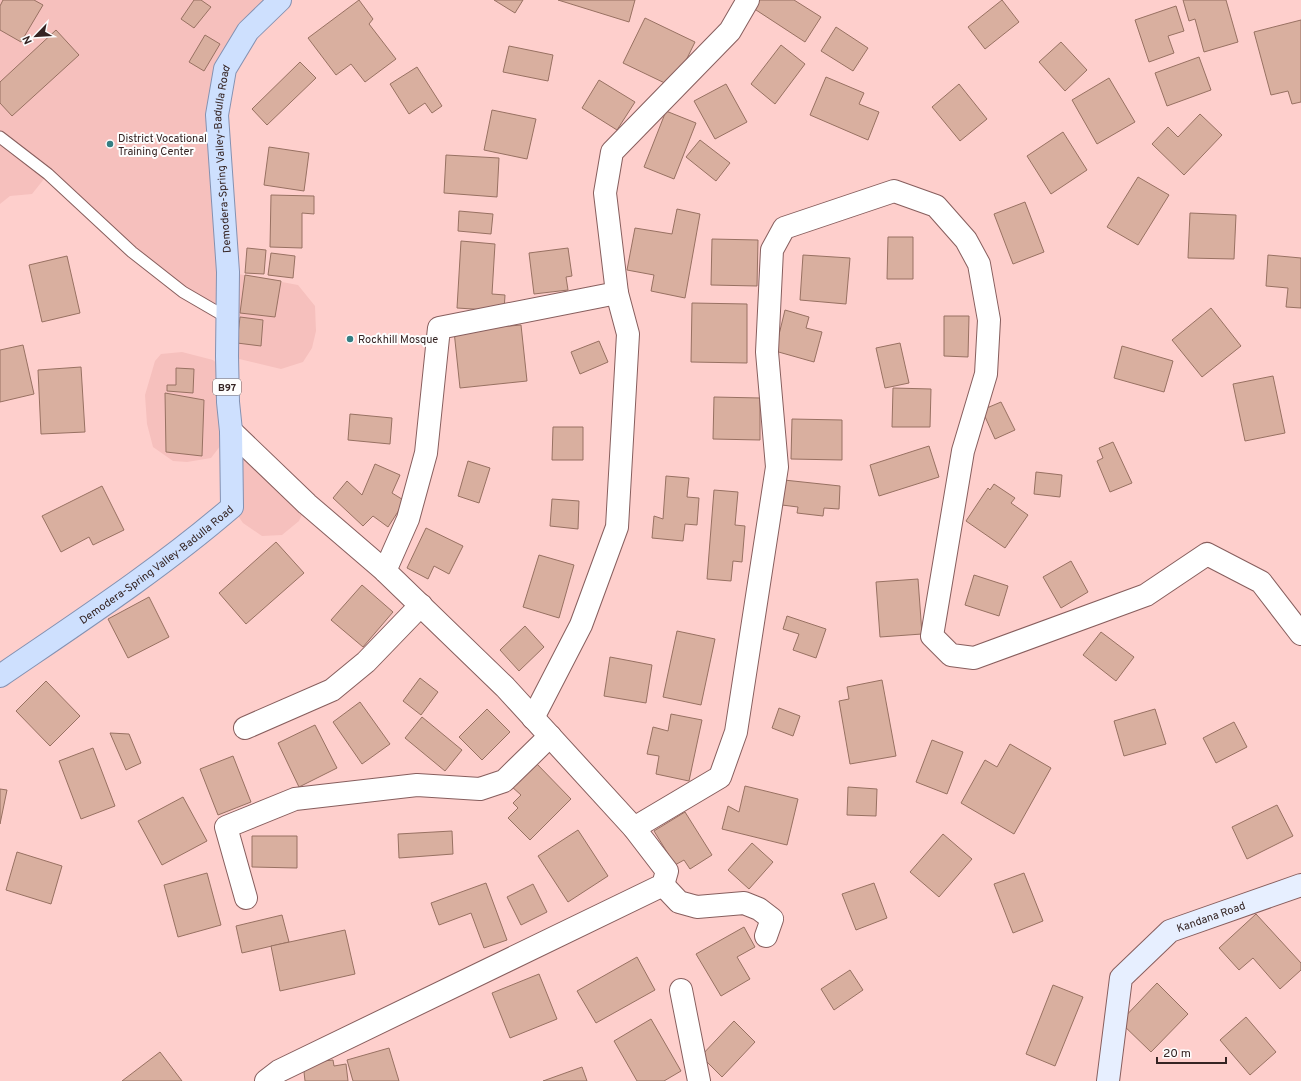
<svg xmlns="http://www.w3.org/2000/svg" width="1301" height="1081" font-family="Overpass,sans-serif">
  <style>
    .built { fill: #f6c0bd }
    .building { fill: #d9af9f; stroke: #987162 }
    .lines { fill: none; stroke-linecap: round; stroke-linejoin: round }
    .lane-casing { stroke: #875e5d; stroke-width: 13 }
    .street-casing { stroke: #875e5d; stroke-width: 24 }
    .secondary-casing { stroke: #875e5d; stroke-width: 24 }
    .primary-casing { stroke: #8491b1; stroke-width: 24 }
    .lane { stroke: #fff; stroke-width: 11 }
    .street { stroke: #fff; stroke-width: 22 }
    .secondary { stroke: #e7efff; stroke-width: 22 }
    .primary { stroke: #cee0fe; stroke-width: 22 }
    .poi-dot { fill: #357e83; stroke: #fdfdfd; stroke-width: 1.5 }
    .labels { text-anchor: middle; stroke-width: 4; stroke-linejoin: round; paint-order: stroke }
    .shield { fill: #fdfdfd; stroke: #716564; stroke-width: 1 }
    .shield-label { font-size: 10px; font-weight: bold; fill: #352423 }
    .poi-label { font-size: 11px; fill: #352423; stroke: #fdfdfd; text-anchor: start }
    .street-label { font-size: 11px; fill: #352423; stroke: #fdfdfd }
  </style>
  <rect width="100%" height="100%" fill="#fecfcc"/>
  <!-- built -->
  <g class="built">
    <path d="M0,0H280L225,69L228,272L298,285L315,306L316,331L312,348L303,362L281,369L227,356L226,317L183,292L48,174L32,194L10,196L0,204Z"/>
    <path d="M182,352L213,360L227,373L231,431L307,504L299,521L282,535L262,536L243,523L232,507L231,432L211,458L187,462L173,461L153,447L147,424L145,395L155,361L161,354Z"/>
  </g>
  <!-- building -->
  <g class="building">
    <path d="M3,0H34L43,5L21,42L0,30V6Z"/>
    <path d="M194,0H201L211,7L194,28L181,19Z"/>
    <path d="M359,0L373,19L369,24L396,59L365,82L351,64L336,75L308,38Z"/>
    <path d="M494,0H523L515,13Z"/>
    <path d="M558,0H635L629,22Z"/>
    <path d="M758,0H794L821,17L805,42L753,8Z"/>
    <path d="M1002,0L1019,22L985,49L968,27Z"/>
    <path d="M1183,0H1226L1238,42L1204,52L1195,19L1189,21Z"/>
    <path d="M1176,6L1184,31L1168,36L1174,53L1149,62L1135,20Z"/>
    <path d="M645,18L695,42L673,87L623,63Z"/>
    <path d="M1301,20V102L1292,104L1288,91L1271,95L1254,32Z"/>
    <path d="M836,27L868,48L853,71L821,51Z"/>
    <path d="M56,30L79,55L12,116L0,103V82Z"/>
    <path d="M205,35L220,44L204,71L189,62Z"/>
    <path d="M1061,42L1087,70L1065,91L1039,62Z"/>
    <path d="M781,45L805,64L775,104L751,84Z"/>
    <path d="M509,46L553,55L548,81L503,72Z"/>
    <path d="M1199,57L1211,90L1167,106L1155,73Z"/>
    <path d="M300,62L316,78L267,125L252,109Z"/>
    <path d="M417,67L442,106L432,113L425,103L409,114L390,84Z"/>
    <path d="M826,77L864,93L859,104L879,112L868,140L810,115Z"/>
    <path d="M1109,78L1135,122L1097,144L1072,100Z"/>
    <path d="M599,80L635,102L617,130L582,108Z"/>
    <path d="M726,84L747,122L715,139L694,101Z"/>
    <path d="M959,84L987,119L960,141L932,107Z"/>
    <path d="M492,110L536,119L527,159L484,150Z"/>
    <path d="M666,111L696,123L674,179L644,167Z"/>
    <path d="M1200,114L1222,135L1184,175L1152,144L1168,127L1178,137Z"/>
    <path d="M1063,132L1087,170L1051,194L1027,156Z"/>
    <path d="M700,140L730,163L716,181L686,157Z"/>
    <path d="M269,147L309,153L304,191L264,185Z"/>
    <path d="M446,155L499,158L497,197L444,193Z"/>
    <path d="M1138,177L1169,195L1138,245L1107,227Z"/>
    <path d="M271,195L314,196V214L302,213V248L270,247Z"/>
    <path d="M1025,202L1044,252L1013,264L994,214Z"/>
    <path d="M677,209L700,214L685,298L651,291L654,275L627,270L635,228L672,234Z"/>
    <path d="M459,211L493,214L491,234L458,231Z"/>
    <path d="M1190,213L1236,215L1234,259L1188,258Z"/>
    <path d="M888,237H913V279H887Z"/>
    <path d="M712,239L758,240L757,286L711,285Z"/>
    <path d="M461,241L495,244L492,294L505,295L504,311L457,308Z"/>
    <path d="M247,248L266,250L264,274L245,273Z"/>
    <path d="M568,248L572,276L566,277L568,290L534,294L529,253Z"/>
    <path d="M271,253L295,256L293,278L268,275Z"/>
    <path d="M803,255L850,258L846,304L800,300Z"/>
    <path d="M1268,255L1301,258V308L1286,307L1288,288L1266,286Z"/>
    <path d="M67,256L80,313L42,322L29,265Z"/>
    <path d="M245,275L281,281L275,317L240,313Z"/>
    <path d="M692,303L747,304V363L691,362Z"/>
    <path d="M1211,308L1241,346L1202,377L1172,340Z"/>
    <path d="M785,310L809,317L806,328L822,332L814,362L775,351Z"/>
    <path d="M944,316H969L968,357L944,356Z"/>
    <path d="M240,317L263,320L261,346L237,343Z"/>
    <path d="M521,325L527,381L460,388L454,331Z"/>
    <path d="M599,341L608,362L580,374L571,352Z"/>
    <path d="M900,343L909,383L885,388L876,348Z"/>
    <path d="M23,345L34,394L0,402V350Z"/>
    <path d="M1122,346L1173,361L1164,392L1114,378Z"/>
    <path d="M81,367L85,432L41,434L38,370Z"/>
    <path d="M176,368L194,369L193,393L167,391V385H176Z"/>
    <path d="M1273,376L1285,433L1245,441L1233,384Z"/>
    <path d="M893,388L931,389L930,427H892Z"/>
    <path d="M165,393L204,400L202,456L166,452Z"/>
    <path d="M714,397L760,398V440L713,439Z"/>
    <path d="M1001,402L1015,430L995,439L982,410Z"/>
    <path d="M350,414L392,418L390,444L348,440Z"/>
    <path d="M792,419L842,420V460L791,459Z"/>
    <path d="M553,427H583V460H552Z"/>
    <path d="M1113,442L1132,483L1110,492L1097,461L1103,458L1099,448Z"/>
    <path d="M929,446L939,477L879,496L870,465Z"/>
    <path d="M468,461L490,468L479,503L458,496Z"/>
    <path d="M375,464L400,475L392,493L405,501L388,527L373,516L363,526L333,498L347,481L362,495Z"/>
    <path d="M1036,472L1062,475L1060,497L1034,494Z"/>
    <path d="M666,476L689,478L687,497L699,498L697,525L685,524L683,541L652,538L654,516L663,519Z"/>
    <path d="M784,480L840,486L839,509L824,508L823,516L797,513L798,507L782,505Z"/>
    <path d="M994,484L1015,498L1011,503L1028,515L1005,548L966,521L988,488L990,490Z"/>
    <path d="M102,486L124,530L93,545L89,537L61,552L42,516Z"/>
    <path d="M714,490L738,492L735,525L745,526L742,562L733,561L731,581L707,579Z"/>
    <path d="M552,499L579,501L578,529L550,526Z"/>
    <path d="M426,528L463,546L449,574L434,566L428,579L407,568Z"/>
    <path d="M276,542L304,573L246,624L219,593Z"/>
    <path d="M539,555L574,565L559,618L523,607Z"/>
    <path d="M1071,561L1088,592L1061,608L1043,577Z"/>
    <path d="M974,575L1008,586L999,616L965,605Z"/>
    <path d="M918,579L922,634L880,637L876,582Z"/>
    <path d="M362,585L393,612L363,647L331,620Z"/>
    <path d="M149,597L169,637L128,658L108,619Z"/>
    <path d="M787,616L826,629L816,658L793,650L799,634L783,629Z"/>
    <path d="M525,626L544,647L519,671L500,650Z"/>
    <path d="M677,631L715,639L701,705L663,697Z"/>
    <path d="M1101,632L1134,657L1116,681L1083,655Z"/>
    <path d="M610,657L652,665L646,703L604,696Z"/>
    <path d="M420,678L438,692L421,715L403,701Z"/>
    <path d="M882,680L896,756L850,764L839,701L849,699L847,687Z"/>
    <path d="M46,681L80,716L50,746L16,711Z"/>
    <path d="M360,702L390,744L362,764L333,722Z"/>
    <path d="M779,708L800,716L793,736L772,728Z"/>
    <path d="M487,709L510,732L482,760L459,737Z"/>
    <path d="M1155,709L1166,744L1124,756L1114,721Z"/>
    <path d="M671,714L702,720L689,781L656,774L659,756L647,754L653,727L668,731Z"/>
    <path d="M422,717L462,750L445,771L405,738Z"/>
    <path d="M1234,722L1247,747L1216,763L1203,738Z"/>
    <path d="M315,725L337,768L299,787L278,743Z"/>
    <path d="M110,733L129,734L141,763L126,770Z"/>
    <path d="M932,740L963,752L947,794L916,782Z"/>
    <path d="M1010,744L1051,768L1014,834L961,803L985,760L997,767Z"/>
    <path d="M93,748L115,806L81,819L59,761Z"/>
    <path d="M233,756L251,802L218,815L200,769Z"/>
    <path d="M535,762L571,799L530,840L508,818L518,808L513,803L521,795L511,786Z"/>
    <path d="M745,786L798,799L787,845L722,829L728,806L739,812Z"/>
    <path d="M848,787L877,789L876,816L847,815Z"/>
    <path d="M0,789L7,790L0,824Z"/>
    <path d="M183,797L207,841L162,865L138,821Z"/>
    <path d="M1277,805L1293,836L1247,859L1232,827Z"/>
    <path d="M685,812L712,855L690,869L684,860L675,865L654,831Z"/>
    <path d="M578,830L608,876L568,902L538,856Z"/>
    <path d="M452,831L453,854L399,858L398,834Z"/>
    <path d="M943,834L972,859L939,897L910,872Z"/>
    <path d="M252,836H297V868L252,867Z"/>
    <path d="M752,843L773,862L749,889L728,870Z"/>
    <path d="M17,852L62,866L51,904L6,890Z"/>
    <path d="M207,873L221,925L178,937L164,885Z"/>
    <path d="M1024,873L1043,921L1013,933L994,884Z"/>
    <path d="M486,883L507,940L484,948L471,913L439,925L431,903Z"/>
    <path d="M874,883L887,918L856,930L842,894Z"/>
    <path d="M533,884L547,912L521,925L507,897Z"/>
    <path d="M1256,914L1301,963V970L1280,989L1253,958L1239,970L1219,948Z"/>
    <path d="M282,915L289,942L242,953L236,926Z"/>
    <path d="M744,927L755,947L737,957L750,979L721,996L696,954Z"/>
    <path d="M345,930L355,974L280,991L271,946Z"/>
    <path d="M637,957L655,990L596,1023L577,991Z"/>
    <path d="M850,970L863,990L834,1010L821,989Z"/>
    <path d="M539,974L557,1019L510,1038L492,993Z"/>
    <path d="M1157,983L1188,1014L1151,1052L1120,1022Z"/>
    <path d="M1053,985L1083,997L1055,1066L1026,1054Z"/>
    <path d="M1246,1017L1276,1052L1250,1075L1220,1040Z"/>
    <path d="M651,1019L681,1071L664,1081H637L614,1041Z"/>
    <path d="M734,1021L755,1042L722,1077L701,1056Z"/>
    <path d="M389,1048L399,1081H353L347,1060Z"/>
    <path d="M160,1052L182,1081H122Z"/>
    <path d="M333,1060L334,1066L346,1064L348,1081H305L303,1063Z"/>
    <path d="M582,1067L587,1081H543Z"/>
  </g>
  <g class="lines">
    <!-- lane casing -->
    <g class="lane-casing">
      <path id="lane" d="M0,137L48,174L132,252L183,292L226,317"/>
    </g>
    <!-- street casing -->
    <g class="street-casing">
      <g id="street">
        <path d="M231,431L307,504L385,571L505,687L634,828L667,871L663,885L279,1071L266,1081"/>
        <path d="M385,571L408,519L426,453L439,328L617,293"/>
        <path d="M533,718L581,625L617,527L628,334L617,293L605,193L612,152L730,31L748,0"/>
        <path d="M245,728L332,690L366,662L421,605"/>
        <path d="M634,828L720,777L736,732L777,467L767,352L772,250L784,228L894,191L936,206L966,240L979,264L989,320L986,374L963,451L932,636L951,655L974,658L1146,595L1207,554L1261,582L1301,634"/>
        <path d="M663,885L679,902L697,907L744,903L759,909L772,919L766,936"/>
        <path d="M246,898L226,827L295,799L417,785L480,789L504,781L550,736"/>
        <path d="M681,990L699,1081"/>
      </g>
    </g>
    <!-- secondary casing -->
    <g class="secondary-casing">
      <g id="secondary">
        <path id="s1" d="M1108,1081L1121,978L1170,931L1301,885"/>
      </g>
    </g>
    <!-- primary casing -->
    <g class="primary-casing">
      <g id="primary">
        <path id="s2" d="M0,676C79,622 160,569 232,507L231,431L228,402L227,356L228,272L217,115L225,69L248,31L280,0"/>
      </g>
    </g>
    <!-- lane -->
    <use href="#lane" class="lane"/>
    <!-- street -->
    <use href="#street" class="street"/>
    <!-- secondary -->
    <use href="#secondary" class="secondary"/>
    <!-- primary -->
    <use href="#primary" class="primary"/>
  </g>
  <!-- markers -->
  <g class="poi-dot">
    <circle cx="110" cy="144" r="4"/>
    <circle cx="350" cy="339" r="4"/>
  </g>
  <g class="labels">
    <!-- shield labels -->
    <rect class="shield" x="213" y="379" width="28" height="16" rx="3"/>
    <g class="shield-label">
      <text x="227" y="391">B97</text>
    </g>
    <!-- poi labels -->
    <g class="poi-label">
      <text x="118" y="142">District Vocational<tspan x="118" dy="13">Training Center</tspan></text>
      <text x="358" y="343">Rockhill Mosque</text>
    </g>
    <!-- street labels -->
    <g class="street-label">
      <text dy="4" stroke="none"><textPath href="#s2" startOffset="636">Demodera-Spring Valley-Badulla Road</textPath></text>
      <text dy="4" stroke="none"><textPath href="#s2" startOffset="192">Demodera-Spring Valley-Badulla Road</textPath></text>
      <text dy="4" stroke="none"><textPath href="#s1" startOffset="215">Kandana Road</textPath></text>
    </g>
  </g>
  <!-- north arrow -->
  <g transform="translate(36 36) rotate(245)" stroke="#fdfdfd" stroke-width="3" paint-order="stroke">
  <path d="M0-3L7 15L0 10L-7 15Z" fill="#352423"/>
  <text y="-6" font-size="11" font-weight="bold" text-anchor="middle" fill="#352423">N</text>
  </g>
  <!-- scale -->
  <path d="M1157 1057v6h69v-6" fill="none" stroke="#352423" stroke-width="2"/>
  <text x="1163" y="1057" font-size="12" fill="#352423" stroke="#fdfdfd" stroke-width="3" paint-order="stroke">20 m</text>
</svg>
